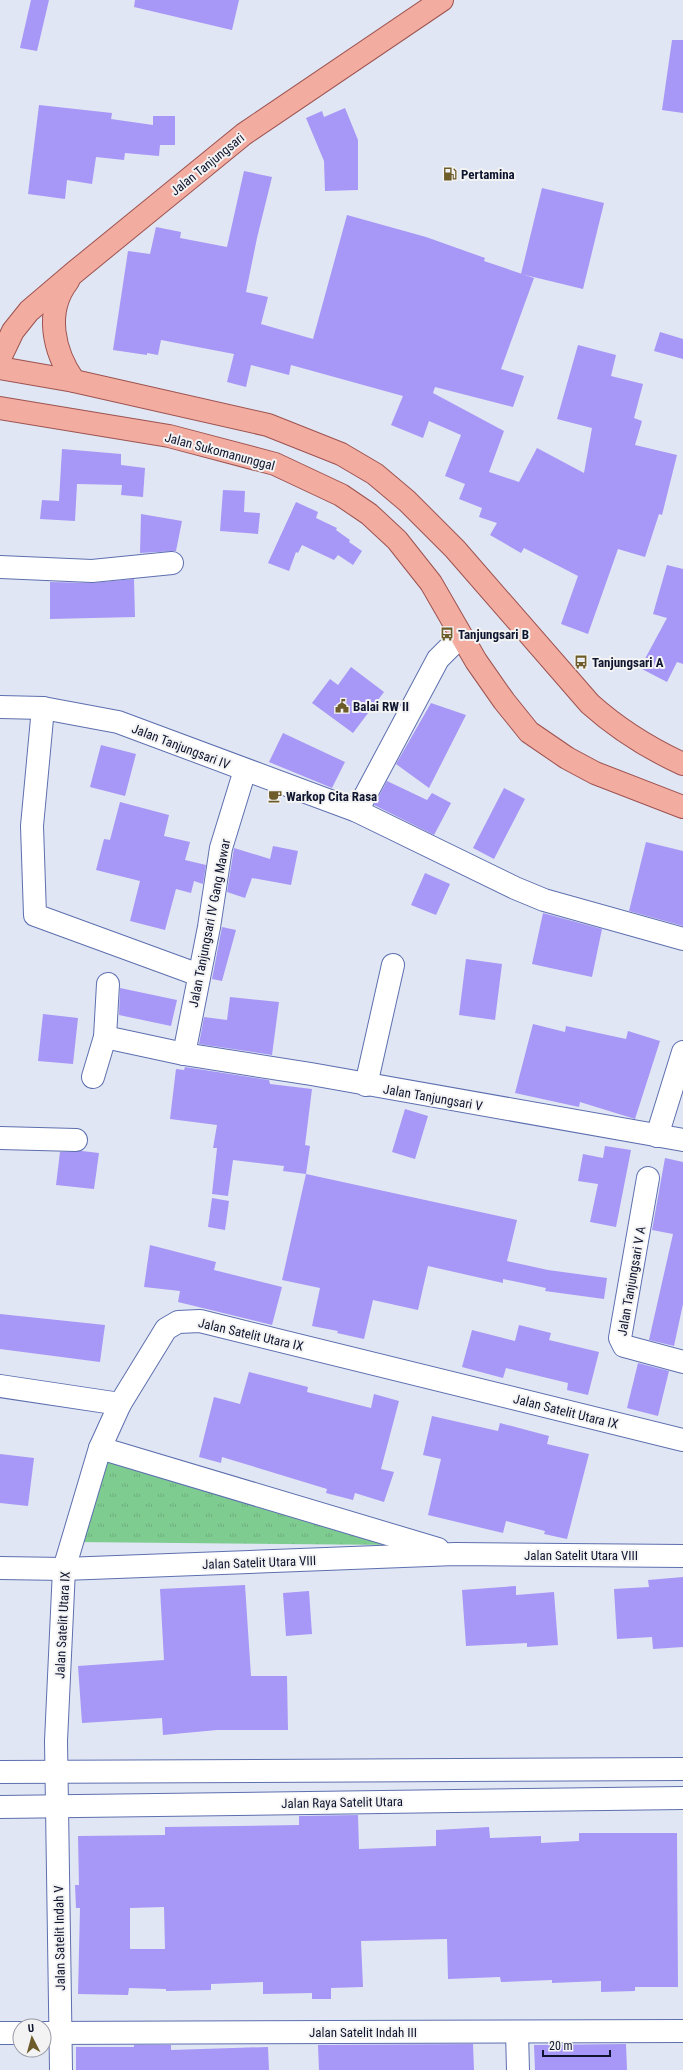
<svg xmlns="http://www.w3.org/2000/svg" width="683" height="2070" font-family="'Roboto Condensed',sans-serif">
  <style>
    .grass { fill: url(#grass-tufts) }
    .building { fill: #a797f6; fill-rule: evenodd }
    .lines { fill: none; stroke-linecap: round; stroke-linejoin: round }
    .minor-casing { stroke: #5d6faf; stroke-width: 24 }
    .major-casing { stroke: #9d5350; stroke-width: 24 }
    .minor { stroke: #fff; stroke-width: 22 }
    .major { stroke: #f2aca0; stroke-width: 22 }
    .labels { text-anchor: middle; stroke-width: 4; stroke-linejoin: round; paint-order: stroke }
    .street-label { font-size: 13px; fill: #0f152f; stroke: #f3f3f3 }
    .poi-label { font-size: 13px; font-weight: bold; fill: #0f152f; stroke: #f3f3f3; text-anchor: start }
  </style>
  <defs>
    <pattern id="grass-tufts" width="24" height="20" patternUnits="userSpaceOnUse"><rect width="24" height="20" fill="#7fcc91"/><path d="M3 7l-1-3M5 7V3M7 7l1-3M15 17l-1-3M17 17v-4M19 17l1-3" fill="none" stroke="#6dae7d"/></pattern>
  </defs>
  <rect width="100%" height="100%" fill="#e0e6f4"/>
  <!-- grass -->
  <path class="grass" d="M103,1459L401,1545L74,1542Z"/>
  <!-- building -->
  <g class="building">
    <path d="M31,0H49L37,51L20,48Z"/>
    <path d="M135,0H239L232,30L134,7Z"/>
    <path d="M672,40H683V113L662,110Z"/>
    <path d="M39,105L112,113L111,119L153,125V116H175V145H160L159,156L125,153L124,160L96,157L92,184L67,180L65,199L28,194Z"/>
    <path d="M345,108L358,140V190L325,191L324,161L306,118L322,111L324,117Z"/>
    <path d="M244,171L272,177L257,238L246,292L268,297L261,324L313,339L347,215L426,237L485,258L484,261L534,278L501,369L524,376L513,407L435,387L433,393L504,431L489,472L519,482L537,448L584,473L592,428L557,419L578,345L616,355L611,376L643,384L634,418L642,421L635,445L677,455L662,515L659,514L645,557L618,549L588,634L561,624L578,576L524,548L521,553L490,535L497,523L479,517L482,508L459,499L465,484L445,476L461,435L429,421L423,438L391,425L403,396L291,365L289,375L251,365L246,387L227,382L234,354L161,340L158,355L147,353V355L113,350L128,251L150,254L156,227L181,232L180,238L227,247Z"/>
    <path d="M542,188L604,203L583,289L521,274Z"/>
    <path d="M660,332L683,339V359L654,351Z"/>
    <path d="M62,449L121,454V465L145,468L143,497L121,495L122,485L77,484L75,521L40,519L42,500L59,501Z"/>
    <path d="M223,490L245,491L244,512L260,513L258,534L220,531Z"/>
    <path d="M296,502L318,512L316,518L337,528L336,530L350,540L349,542L362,551L353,565L338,555L334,560L302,545L298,553L296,552L289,571L268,563Z"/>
    <path d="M141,514L182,521L176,551L140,553Z"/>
    <path d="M667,565L683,569V664L677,662L667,682L640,668L667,618L653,614Z"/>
    <path d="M134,579L135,617L50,619V582L92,583Z"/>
    <path d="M351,667L384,692L353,733L312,703L330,679L338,685Z"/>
    <path d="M431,703L466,715L429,788L396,764Z"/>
    <path d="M283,733L345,762L332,788L269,762Z"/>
    <path d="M101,745L136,754L125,796L90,787Z"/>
    <path d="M387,781L427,800L432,793L451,803L434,835L374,805Z"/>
    <path d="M504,788L525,799L494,859L473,848Z"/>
    <path d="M120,802L169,815L164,836L190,842L185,860L206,865L203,884L194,881L191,893L176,889L165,930L130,921L140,881L96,870L104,839L110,840Z"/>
    <path d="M646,842L683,851V926L629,911Z"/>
    <path d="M273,846L298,851L291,885L252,878L245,898L227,892L234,848L270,859Z"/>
    <path d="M425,873L450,884L436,915L411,905Z"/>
    <path d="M543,913L602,929L592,977L532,964Z"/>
    <path d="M222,927L236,930L222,981L212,979Z"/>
    <path d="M466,959L502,964L495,1020L459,1015Z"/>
    <path d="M120,988L177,1000L171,1026L119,1015Z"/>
    <path d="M230,997L279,1002L272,1055L199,1044L204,1017L227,1020Z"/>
    <path d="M43,1014L78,1018L73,1064L38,1061Z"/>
    <path d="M533,1024L565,1032L566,1026L626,1039L628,1031L660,1041L635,1119L580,1102L579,1107L515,1093Z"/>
    <path d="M185,1067L269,1080L270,1084L312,1089L305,1145L310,1146L306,1174L283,1171L284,1166L233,1160L228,1196L212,1194L217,1148H213L217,1125L170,1119L176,1069L184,1070Z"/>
    <path d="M405,1109L428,1116L415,1159L392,1152Z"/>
    <path d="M605,1146L631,1150L616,1227L590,1222L598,1184L578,1181L583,1154L603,1158Z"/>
    <path d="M82,1151L99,1153L94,1189L56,1185L60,1152Z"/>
    <path d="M665,1158L683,1162V1304L674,1346L649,1340L673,1234L652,1230Z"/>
    <path d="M306,1174L517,1220L507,1261L548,1270L607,1278L604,1299L545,1291L546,1288L503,1279V1283L428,1266L418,1310L373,1300L364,1339L337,1333L338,1331L312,1326L320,1288L282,1280Z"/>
    <path d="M212,1198L229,1201L225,1230L208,1227Z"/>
    <path d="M150,1245L216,1262L214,1270L282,1287L272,1325L178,1302L180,1291L144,1287Z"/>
    <path d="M0,1314L105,1325L100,1362L0,1349Z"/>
    <path d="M519,1325L551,1333L549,1340L599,1352L588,1395L567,1390L568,1383L506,1368L503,1378L462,1367L472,1330L515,1341Z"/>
    <path d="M638,1363L669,1371L658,1416L627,1408Z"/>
    <path d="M249,1372L308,1387L307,1392L371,1408L374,1394L399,1401L381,1469L394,1472L384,1502L355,1493L353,1500L326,1493L327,1489L222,1457L221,1463L199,1457L214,1397L240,1404Z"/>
    <path d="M432,1416L498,1431L500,1423L549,1436L547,1444L589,1454L567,1539L544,1534L545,1531L506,1521L503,1533L428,1515L441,1459L423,1455Z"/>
    <path d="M0,1454L34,1458L28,1506L0,1503Z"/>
    <path d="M683,1577V1647L653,1649L652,1637L617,1639L614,1589L649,1587L648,1580Z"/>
    <path d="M245,1585L251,1676H287L288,1730H217L163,1735L162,1718L82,1723L78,1666L164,1660L160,1589Z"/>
    <path d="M516,1586V1595L554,1592L558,1645L527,1647V1643L466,1646L462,1590Z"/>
    <path d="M309,1591L312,1634L286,1636L283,1593Z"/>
    <path d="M358,1815L359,1849L436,1846V1830L489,1827L490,1838L541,1836V1843L579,1841V1833H677L678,1987H635V1991L601,1992V1981L552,1983V1980L501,1982L500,1977L448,1979L447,1939L361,1941L363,1987L331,1988V1999H312V1993L263,1994V1982L211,1984V1990L166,1991V1989L129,1988L128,1995L78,1994L80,1908H76L75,1885H79L78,1836L165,1835V1827L299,1825V1816ZM164,1907L165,1949H130V1908Z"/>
    <path d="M473,2044L474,2070H319L318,2045Z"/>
    <path d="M626,2044L627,2070H535L534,2045Z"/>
    <path d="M134,2045H171V2050L268,2047L269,2070H76V2047H134Z"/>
  </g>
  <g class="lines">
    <!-- minor casing -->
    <g class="minor-casing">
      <g id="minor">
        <path d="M0,567L92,571L172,563"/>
        <path d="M0,707L43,708L118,722L357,811L515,888L544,900L683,939"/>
        <path d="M43,708L32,826L35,915L199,975"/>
        <path d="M357,811L438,659L460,637"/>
        <path d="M105,1037L184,1054L311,1074L683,1140"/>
        <path d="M184,1054L209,927L221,848L245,770"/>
        <path d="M93,1077L105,1037L108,984"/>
        <path d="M366,1085L393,965"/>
        <path d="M657,1136L683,1052"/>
        <path d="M0,1138L76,1140"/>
        <path d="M648,1178L620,1338L624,1346L683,1362"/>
        <path d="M0,1386L120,1404"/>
        <path d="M100,1448L438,1549"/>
        <path d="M0,1568L64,1569L455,1554L683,1556"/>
        <path d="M0,1772L683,1769"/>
        <path d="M0,1807L683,1798"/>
        <path d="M517,2032L518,2070"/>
        <path d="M0,2033H20"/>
        <path d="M44,2033L683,2031"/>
        <path d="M61,2070L56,1741L64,1569L100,1448L120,1404L166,1329L178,1322L200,1321L683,1440"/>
      </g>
    </g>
    <!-- major casing -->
    <g class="major-casing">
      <g id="major">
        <path d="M68,281C44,312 54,352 74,381"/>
        <path d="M0,358L13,331L29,311L76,271L244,134L442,0"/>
        <path d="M0,368L74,381L268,425L341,454L375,474L407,501L455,549L590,704C618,729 648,748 683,764"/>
        <path d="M0,408L169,436L275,464L341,495L369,514L397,540L431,583L476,661L504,701L529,732L567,758L595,773L683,807"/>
      </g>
    </g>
    <!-- minor -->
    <use href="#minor" class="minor"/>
    <!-- major -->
    <use href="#major" class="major"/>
  </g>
  <!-- icons -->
  <defs>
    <g id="fuel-bare" transform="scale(1.08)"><path d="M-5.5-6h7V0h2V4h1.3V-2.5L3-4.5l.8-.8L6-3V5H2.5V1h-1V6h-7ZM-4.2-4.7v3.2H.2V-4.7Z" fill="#6d5c2a" stroke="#f3f3f3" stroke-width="2.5" paint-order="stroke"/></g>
    <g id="bus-bare" transform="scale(1.08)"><path d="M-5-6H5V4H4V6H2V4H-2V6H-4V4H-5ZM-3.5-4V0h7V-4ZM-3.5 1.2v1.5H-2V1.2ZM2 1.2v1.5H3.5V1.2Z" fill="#6d5c2a" stroke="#f3f3f3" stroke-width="2.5" paint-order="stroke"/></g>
    <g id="civic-bare" transform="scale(1.08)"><path d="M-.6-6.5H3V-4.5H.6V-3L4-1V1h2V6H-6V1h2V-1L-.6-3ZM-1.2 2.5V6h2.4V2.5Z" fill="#6d5c2a" stroke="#f3f3f3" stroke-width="2.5" paint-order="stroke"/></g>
    <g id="cafe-bare" transform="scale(1.08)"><path d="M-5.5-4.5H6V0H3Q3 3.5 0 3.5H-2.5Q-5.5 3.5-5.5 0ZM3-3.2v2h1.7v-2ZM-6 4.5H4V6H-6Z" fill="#6d5c2a" stroke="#f3f3f3" stroke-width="2.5" paint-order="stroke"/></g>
  </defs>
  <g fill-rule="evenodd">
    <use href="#fuel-bare" x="450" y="174"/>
    <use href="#bus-bare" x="447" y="634"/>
    <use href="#bus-bare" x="581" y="662"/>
    <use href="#civic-bare" x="342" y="706"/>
    <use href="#cafe-bare" x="275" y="796"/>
  </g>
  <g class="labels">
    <!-- street labels -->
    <g class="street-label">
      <text transform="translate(207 164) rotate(-39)" y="5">Jalan Tanjungsari</text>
      <text transform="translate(220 451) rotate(15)" y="5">Jalan Sukomanunggal</text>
      <text transform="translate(181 746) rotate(21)" y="5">Jalan Tanjungsari IV</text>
      <text transform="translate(209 923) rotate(-79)" y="5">Jalan Tanjungsari IV Gang Mawar</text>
      <text transform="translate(433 1097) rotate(10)" y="5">Jalan Tanjungsari V</text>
      <text transform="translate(631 1281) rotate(-80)" y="5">Jalan Tanjungsari V A</text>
      <text transform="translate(251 1334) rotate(13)" y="5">Jalan Satelit Utara IX</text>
      <text transform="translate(566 1411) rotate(14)" y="5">Jalan Satelit Utara IX</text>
      <text x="581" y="1560">Jalan Satelit Utara VIII</text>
      <text transform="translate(259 1562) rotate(-2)" y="5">Jalan Satelit Utara VIII</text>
      <text transform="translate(62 1625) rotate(-87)" y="5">Jalan Satelit Utara IX</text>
      <text transform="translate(342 1802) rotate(-1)" y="5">Jalan Raya Satelit Utara</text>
      <text transform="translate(59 1938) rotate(-91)" y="5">Jalan Satelit Indah V</text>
      <text x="363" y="2037">Jalan Satelit Indah III</text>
    </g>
    <!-- poi labels -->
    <g class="poi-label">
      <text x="461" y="179">Pertamina</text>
      <text x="458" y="639">Tanjungsari B</text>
      <text x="592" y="667">Tanjungsari A</text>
      <text x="353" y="711">Balai RW II</text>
      <text x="286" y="801">Warkop Cita Rasa</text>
    </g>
  </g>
  <!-- north arrow -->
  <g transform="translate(32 2038) rotate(354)"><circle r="19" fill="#f3f3f3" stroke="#989aa5"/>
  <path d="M0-3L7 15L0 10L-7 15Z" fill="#6d5c2a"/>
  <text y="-6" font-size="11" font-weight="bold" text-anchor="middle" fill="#0f152f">U</text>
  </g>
  <!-- scale -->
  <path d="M543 2050v6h67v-6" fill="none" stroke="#0f152f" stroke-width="2"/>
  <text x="549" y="2050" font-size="12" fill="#0f152f" stroke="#f3f3f3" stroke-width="3" paint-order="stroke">20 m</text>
</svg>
